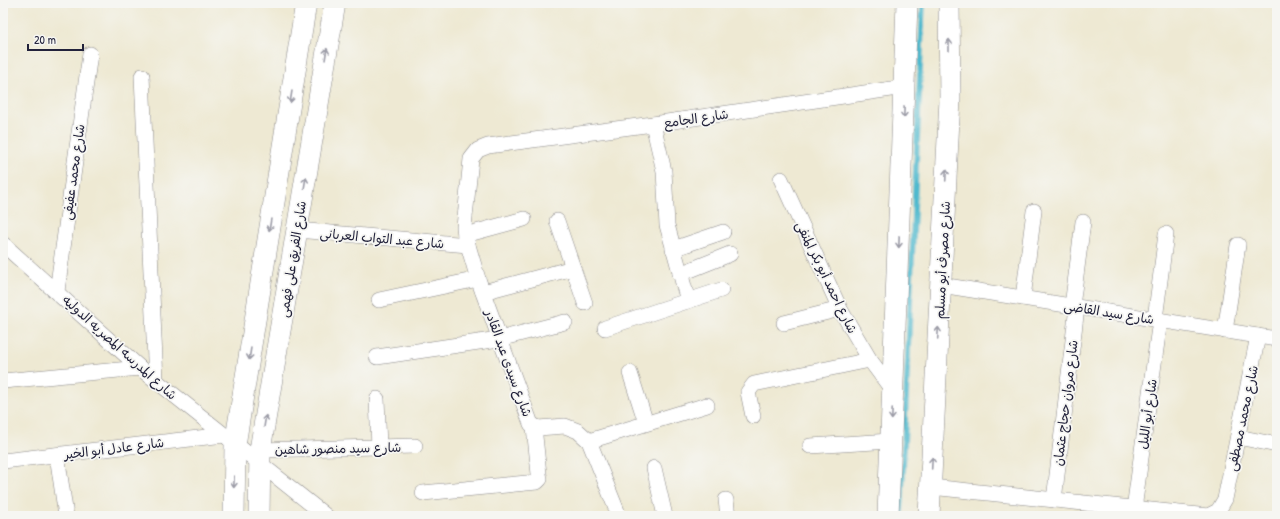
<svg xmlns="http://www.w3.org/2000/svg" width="1280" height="519" font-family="'Patrick Hand','Playpen Sans Arabic',sans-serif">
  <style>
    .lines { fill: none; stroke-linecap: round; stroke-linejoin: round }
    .stream { stroke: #50b9ce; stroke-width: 5.5 }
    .street-casing { stroke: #888687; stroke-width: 16 }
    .secondary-casing { stroke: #888687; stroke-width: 22 }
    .street { stroke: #fff; stroke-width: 15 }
    .secondary { stroke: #fff; stroke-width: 21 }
    .oneway { stroke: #9c9ca7 }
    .labels { text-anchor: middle; stroke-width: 3.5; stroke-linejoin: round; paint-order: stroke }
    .street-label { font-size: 13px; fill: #22223b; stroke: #f6f6f2 }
  </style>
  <rect width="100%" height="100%" fill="#f6f6f2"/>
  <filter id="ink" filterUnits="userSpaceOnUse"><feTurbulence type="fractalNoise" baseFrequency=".025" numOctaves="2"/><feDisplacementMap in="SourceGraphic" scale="8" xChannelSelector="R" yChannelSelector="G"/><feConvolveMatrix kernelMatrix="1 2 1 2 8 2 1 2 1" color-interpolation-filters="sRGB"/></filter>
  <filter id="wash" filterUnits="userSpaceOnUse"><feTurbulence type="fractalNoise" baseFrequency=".012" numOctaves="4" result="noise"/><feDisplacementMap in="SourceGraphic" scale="16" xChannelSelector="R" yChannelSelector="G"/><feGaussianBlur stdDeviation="0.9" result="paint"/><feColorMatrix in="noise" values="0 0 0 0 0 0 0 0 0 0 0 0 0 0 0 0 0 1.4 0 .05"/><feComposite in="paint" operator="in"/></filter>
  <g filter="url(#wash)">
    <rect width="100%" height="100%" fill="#eee9d3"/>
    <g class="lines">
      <!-- stream -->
      <path class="stream" d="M901,516L923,3"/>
    </g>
  </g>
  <g filter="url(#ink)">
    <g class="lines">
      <!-- street casing -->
      <g class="street-casing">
        <g id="street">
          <path d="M142,76L156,381"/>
          <path d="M653,124L664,171L667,225L688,301"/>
          <path d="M781,179L840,309L870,360L893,391"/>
          <path d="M557,221L585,303"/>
          <path d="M297,230L468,245"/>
          <path d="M465,235L524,219"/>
          <path d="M3,244L140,368L326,516"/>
          <path d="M673,249L723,232"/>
          <path d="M680,274L730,254"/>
          <path d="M941,285L1277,339"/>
          <path d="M57,291L90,54"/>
          <path d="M483,292L573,268"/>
          <path d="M1023,298L1034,211"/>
          <path d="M379,300L478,279"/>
          <path d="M1072,306L1083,222"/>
          <path d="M1155,319L1166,234"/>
          <path d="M784,323L840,309"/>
          <path d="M605,328L721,290"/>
          <path d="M1225,331L1238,245"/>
          <path d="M377,357L499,339L565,322"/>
          <path d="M630,373L646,423"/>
          <path d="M3,381L140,368"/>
          <path d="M377,399L379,447"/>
          <path d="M753,416L748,392L754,384L870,360"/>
          <path d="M1238,437L1277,445"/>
          <path d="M589,441L707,405"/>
          <path d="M810,446L891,441"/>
          <path d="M260,450L415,446"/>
          <path d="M57,455L66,516"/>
          <path d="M3,461L224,435"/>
          <path d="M654,468L665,516"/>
          <path d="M931,487L1208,516L1218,511L1225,499L1258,336"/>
          <path d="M423,493L537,482L540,479L539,474L534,427"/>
          <path d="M726,500L728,516"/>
          <path d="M1054,500L1077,307"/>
          <path d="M1134,509L1160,320"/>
          <path d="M619,516L589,441L578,431L565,426L538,428L531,424L478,279L465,235L464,227L471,159L478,150L488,146L653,124L905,87"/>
        </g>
      </g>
      <!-- secondary casing -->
      <g class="secondary-casing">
        <g id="secondary">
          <path d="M234,516L235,445L306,3"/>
          <path d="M259,516L260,450L335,3"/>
          <path d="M888,516L907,3"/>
          <path d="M929,516L950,99L949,3"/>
        </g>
      </g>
      <!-- street -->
      <use href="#street" class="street"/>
      <!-- secondary -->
      <use href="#secondary" class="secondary"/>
    </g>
    <!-- one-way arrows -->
    <defs><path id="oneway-shaft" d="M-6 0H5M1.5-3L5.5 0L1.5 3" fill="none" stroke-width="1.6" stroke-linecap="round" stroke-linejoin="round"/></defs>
    <g class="oneway">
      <use href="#oneway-shaft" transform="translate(949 45) rotate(-90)"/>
      <use href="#oneway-shaft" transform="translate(326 54) rotate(-81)"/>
      <use href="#oneway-shaft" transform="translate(291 97) rotate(99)"/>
      <use href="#oneway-shaft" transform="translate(904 112) rotate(92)"/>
      <use href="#oneway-shaft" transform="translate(946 175) rotate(-87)"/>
      <use href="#oneway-shaft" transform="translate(305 183) rotate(-81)"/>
      <use href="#oneway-shaft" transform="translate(270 225) rotate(99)"/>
      <use href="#oneway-shaft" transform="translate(899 242) rotate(92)"/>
      <use href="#oneway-shaft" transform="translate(938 333) rotate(-87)"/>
      <use href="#oneway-shaft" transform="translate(250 354) rotate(99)"/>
      <use href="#oneway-shaft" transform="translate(892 414) rotate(92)"/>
      <use href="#oneway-shaft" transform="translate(265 421) rotate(-81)"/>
      <use href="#oneway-shaft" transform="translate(932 463) rotate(-87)"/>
      <use href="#oneway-shaft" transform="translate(234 482) rotate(92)"/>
    </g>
  </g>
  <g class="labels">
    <!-- street labels -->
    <g class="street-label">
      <text transform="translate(696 118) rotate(-8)" y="5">شارع الجامع</text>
      <text transform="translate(73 172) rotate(-82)" y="5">شارع محمد عفيفى</text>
      <text transform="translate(382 238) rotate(5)" y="5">شارع عبد التواب العربانى</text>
      <text transform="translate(292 259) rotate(-81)" y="5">شارع الفريق على فهمى</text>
      <text transform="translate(942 260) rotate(-87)" y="5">شارع مصرف أبو مسلم</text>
      <text transform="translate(827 277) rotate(64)" y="5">شارع احمد أبو بكر المنفى</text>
      <text transform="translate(1109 312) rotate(9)" y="5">شارع سيد القاضى</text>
      <text transform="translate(120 347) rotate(42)" y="5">شارع المدرسه المصريه الدوليه</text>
      <text transform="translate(509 363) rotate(70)" y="5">شارع سيدى عبد القادر</text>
      <text transform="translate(1065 403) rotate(-83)" y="5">شارع مروان حجاج عثمان</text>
      <text transform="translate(1147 414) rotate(-82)" y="5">شارع أبو الليل</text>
      <text transform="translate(1242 418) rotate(-78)" y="5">شارع محمد مصطفى</text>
      <text transform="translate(114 448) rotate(-7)" y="5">شارع عادل أبو الخير</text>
      <text transform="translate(338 448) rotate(-1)" y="5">شارع سيد منصور شاهين</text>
    </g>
  </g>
  <!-- margin -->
  <rect width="1280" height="519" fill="none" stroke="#f6f6f2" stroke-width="16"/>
  <!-- scale -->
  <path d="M28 44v6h55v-6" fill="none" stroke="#22223b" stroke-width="2"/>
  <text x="34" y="44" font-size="12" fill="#22223b" stroke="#f6f6f2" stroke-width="3" paint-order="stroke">20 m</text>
</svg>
